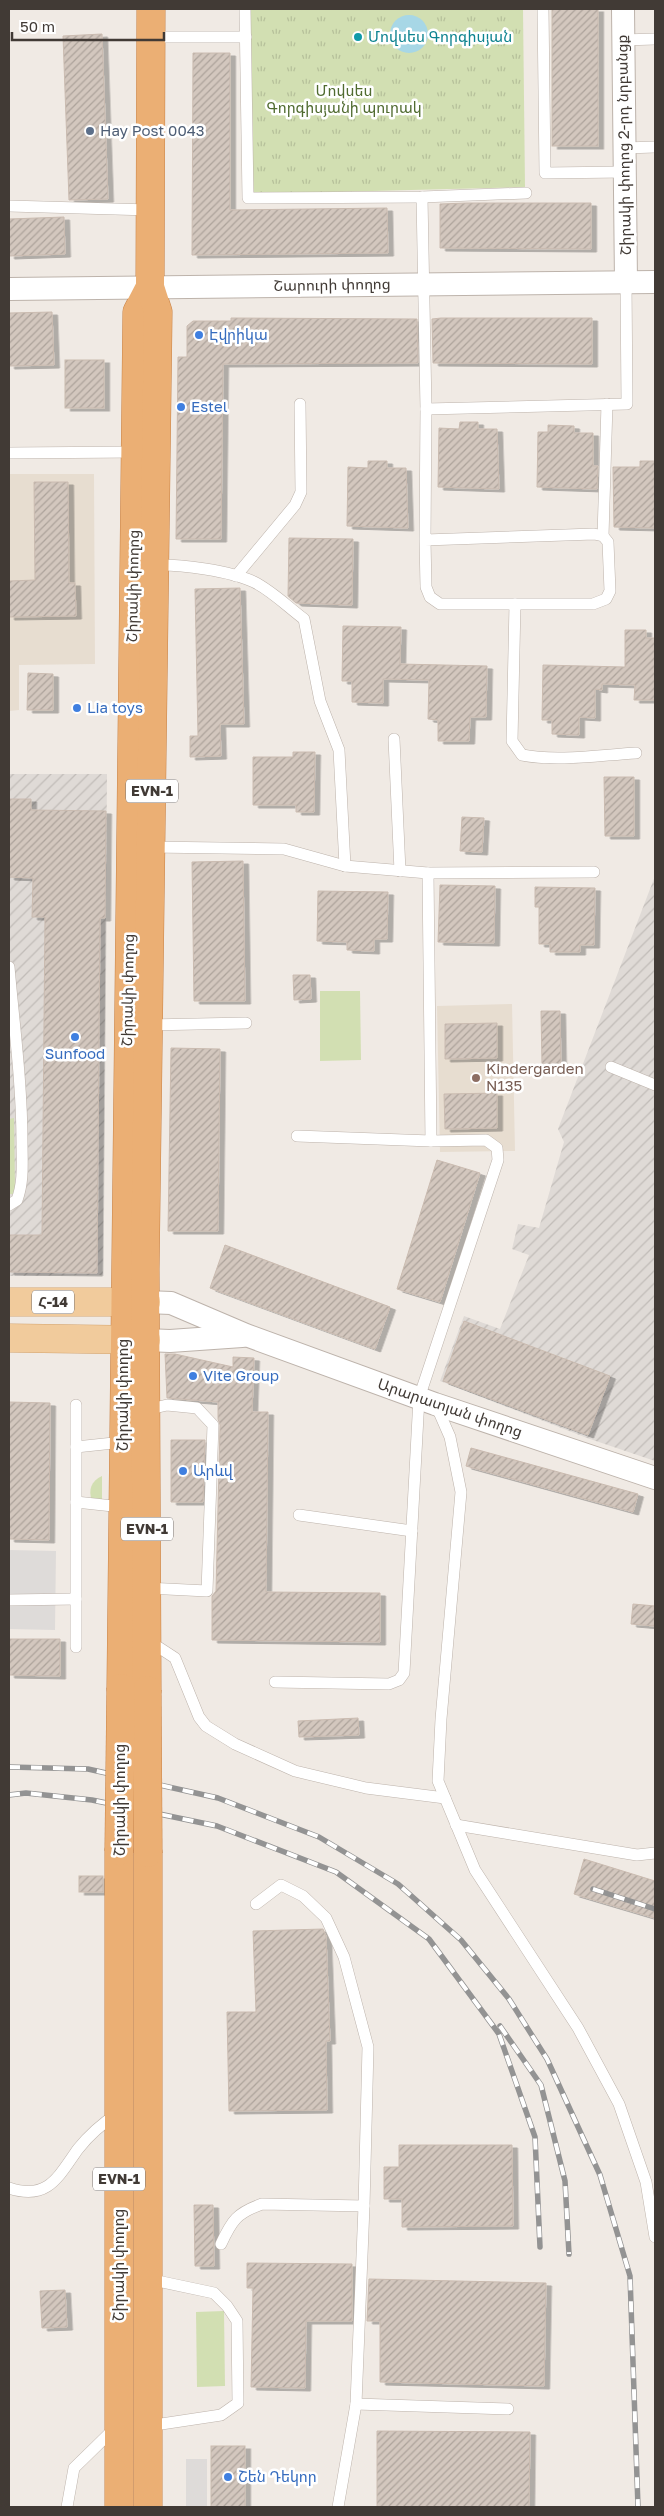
<svg xmlns="http://www.w3.org/2000/svg" width="664" height="2516" font-family="'Golos Text','Noto Sans Armenian',sans-serif">
  <style>
    .industrial { fill: url(#industrial-furrows) }
    .education { fill: #e7ddd0 }
    .grass { fill: #d2dfb2 }
    .park { fill: url(#park-tufts) }
    .parking { fill: #dedbd9 }
    .water { fill: #a7d7e6 }
    .building { fill: url(#building-hatch); stroke: #cabbb0; filter: url(#shadow) }
    .lines { fill: none; stroke-linecap: round; stroke-linejoin: round }
    .lane-casing { stroke: #bdb3ab; stroke-width: 12 }
    .street-casing { stroke: #bdb3ab; stroke-width: 24 }
    .primary-casing { stroke: #d3a46f; stroke-width: 29 }
    .highway-casing { stroke: #c88246; stroke-width: 29 }
    .lane { stroke: #fff; stroke-width: 11 }
    .street { stroke: #fff; stroke-width: 22 }
    .primary { stroke: #f1cb9c; stroke-width: 28 }
    .highway { stroke: #ebaf74; stroke-width: 28 }
    .rail-casing { stroke: #939393; stroke-width: 5.5 }
    .rail { stroke: #fff; stroke-width: 4; stroke-dasharray: 11; stroke-linecap: butt }
    .highway-bridge-casing { stroke: #c88246; stroke-width: 29; stroke-linecap: butt }
    .highway-bridge { stroke: #ebaf74; stroke-width: 28 }
    .culture-dot { fill: #0f9aa8; stroke: #fff; stroke-width: 2 }
    .service-dot { fill: #5c6f8a; stroke: #fff; stroke-width: 2 }
    .shop-dot { fill: #3f7fe0; stroke: #fff; stroke-width: 2 }
    .education-dot { fill: #8d6e63; stroke: #fff; stroke-width: 2 }
    .labels { text-anchor: middle; stroke-width: 5; stroke-linejoin: round; paint-order: stroke }
    .shield { fill: #fff; stroke: #7a7572; stroke-width: 1 }
    .shield-label { font-size: 14px; font-weight: bold; fill: #413a35 }
    .culture-label { font-size: 15px; fill: #0d838f; stroke: #fff; text-anchor: start }
    .park-label { font-size: 15px; fill: #506b30; stroke: #fff }
    .service-label { font-size: 15px; fill: #4e5e75; stroke: #fff; text-anchor: start }
    .street-label { font-size: 15px; fill: #413a35; stroke: #fff }
    .shop-label { font-size: 15px; fill: #366cbe; stroke: #fff; text-anchor: start }
    .education-label { font-size: 15px; fill: #785e54; stroke: #fff; text-anchor: start }
  </style>
  <defs>
    <pattern id="industrial-furrows" width="10" height="10" patternUnits="userSpaceOnUse" patternTransform="scale(1.25)"><rect width="10" height="10" fill="#dfdad6"/><path d="M-1 1l2-2M0 10L10 0M9 11l2-2" fill="none" stroke="#c1bcb8"/></pattern>
    <pattern id="park-tufts" width="24" height="20" patternUnits="userSpaceOnUse" patternTransform="scale(1.25)"><rect width="24" height="20" fill="#d2dfb2"/><path d="M3 7l-1-3M5 7V3M7 7l1-3M15 17l-1-3M17 17v-4M19 17l1-3" fill="none" stroke="#b6c09a"/></pattern>
    <pattern id="building-hatch" width="6" height="6" patternUnits="userSpaceOnUse" patternTransform="scale(1.25)"><rect width="6" height="6" fill="#d3c7be"/><path d="M-1 1l2-2M0 6l6-6M5 7l2-2" fill="none" stroke="#ada39b"/></pattern>
    <filter id="shadow"><feDropShadow dx="5.5" dy="3" stdDeviation="0" flood-color="#0004"/></filter>
  </defs>
  <rect width="100%" height="100%" fill="#f0eae4"/>
  <!-- industrial -->
  <g class="industrial">
    <path d="M9,774H107L103,1275L9,1276Z"/>
    <path d="M655,876V1461L587,1438L440,1381L464,1316L500,1329L529,1255L512,1249L518,1224L539,1228L564,1142L558,1129Z"/>
  </g>
  <!-- education -->
  <g class="education">
    <path d="M9,474H94L95,664L19,665V710L9,711Z"/>
    <path d="M512,1004L515,1151L440,1152L437,1006Z"/>
  </g>
  <!-- grass -->
  <g class="grass">
    <path d="M320,991H360L361,1060L320,1061Z"/>
    <path d="M14,1118L15,1194H9V1119Z"/>
    <path d="M102,1476V1509L92,1501C88,1490 91,1481 102,1476Z"/>
    <path d="M224,2311L225,2386L197,2387L196,2312Z"/>
  </g>
  <!-- park -->
  <path class="park" d="M251,9H523L525,187L251,194Z"/>
  <!-- parking -->
  <g class="parking">
    <path d="M9,1550L56,1551L55,1630L9,1629Z"/>
    <rect x="186" y="2459" width="21" height="48"/>
  </g>
  <!-- water -->
  <circle class="water" cx="409" cy="34" r="19"/>
  <!-- building -->
  <g class="building">
    <rect x="552" y="9" width="46" height="137"/>
    <path d="M102,34L108,199L69,200L63,36Z"/>
    <path d="M193,53H230V210L387,208L388,253L192,255Z"/>
    <path d="M467,203H591V249L440,248V204Z"/>
    <path d="M64,217L65,254L9,256V219Z"/>
    <path d="M52,312L54,365L9,366V313Z"/>
    <path d="M231,318L417,319L418,363L223,364L221,539H176L178,357H187V326L193,321H231Z"/>
    <path d="M441,318H592V364L433,363L432,319Z"/>
    <rect x="65" y="360" width="39" height="48"/>
    <path d="M460,422H478V429H497L499,489L438,487L439,428L459,429Z"/>
    <path d="M548,425L574,426V433H593V466H598L597,489L537,487L538,432H548Z"/>
    <path d="M368,461H387V468H406L408,528L347,526L348,467L368,468Z"/>
    <path d="M640,461H655V528L614,527L613,467H640Z"/>
    <path d="M34,482H68L69,583H75L76,616L9,617V581L35,580Z"/>
    <path d="M289,538L353,539L352,605L296,603L288,596Z"/>
    <path d="M240,588L244,724H220L221,756L190,757V736H198L195,589Z"/>
    <path d="M343,626L401,627L400,664L487,666L486,717H470L469,741H438V720L428,719L429,680L383,679V703L352,702V681H342Z"/>
    <path d="M625,630H646V638H655V700H634L635,685L602,684V690L595,689V718L579,717V735L552,734V720H542L543,665L625,667Z"/>
    <path d="M28,673L53,674V710H27Z"/>
    <path d="M293,752H315L314,812H296V805H253V757H293Z"/>
    <path d="M604,777H634V836H605Z"/>
    <path d="M9,799H31V810L106,811L105,918H100L97,1273L9,1272V1235H42L45,917H32L33,878L9,877Z"/>
    <path d="M462,817L484,818L482,852L460,851Z"/>
    <path d="M243,861L245,1001H194L192,862Z"/>
    <path d="M440,885L495,886L494,943L438,942Z"/>
    <path d="M535,887L595,888L594,945H580V952H550V944H539V907H535Z"/>
    <path d="M318,891L388,892L387,939H374V951L347,950V942L317,941Z"/>
    <path d="M293,975H310L311,999L294,1000Z"/>
    <path d="M541,1011H560L561,1065H542Z"/>
    <path d="M497,1023V1058L445,1059V1024Z"/>
    <path d="M171,1048L220,1049L218,1231H168Z"/>
    <path d="M497,1093V1128L445,1129L444,1094Z"/>
    <path d="M437,1160L480,1173L440,1302L397,1289Z"/>
    <path d="M225,1245L390,1307L375,1349L210,1288Z"/>
    <path d="M464,1321L610,1376L588,1435L443,1381Z"/>
    <path d="M165,1354H175L233,1367V1357L254,1358L252,1412H268L266,1592L380,1593V1642L212,1640V1596L216,1591L220,1425L218,1419V1402L167,1398Z"/>
    <path d="M9,1402L50,1403L49,1540L9,1539Z"/>
    <path d="M171,1440H205L203,1502H171Z"/>
    <path d="M471,1448L638,1494L633,1512L466,1466Z"/>
    <path d="M633,1604L655,1606V1626L631,1624Z"/>
    <path d="M9,1639H60V1676L9,1675Z"/>
    <path d="M358,1718L359,1735L299,1737L298,1721Z"/>
    <path d="M584,1859L655,1881V1918L574,1894Z"/>
    <rect x="79" y="1876" width="24" height="16"/>
    <path d="M323,1929L326,1936L330,2041H326L327,2110L229,2111L227,2012H256L253,1931Z"/>
    <path d="M399,2145H512L513,2226L402,2227V2199H384V2167H399Z"/>
    <path d="M194,2205H213L214,2266H195Z"/>
    <path d="M247,2263L352,2264V2321H306L305,2388L251,2387L253,2288H247Z"/>
    <path d="M369,2279L546,2283L544,2386L380,2382V2321H367Z"/>
    <path d="M65,2290L67,2327L42,2328L40,2291Z"/>
    <path d="M377,2431L530,2432L529,2507H377Z"/>
    <rect x="211" y="2446" width="34" height="61"/>
  </g>
  <g class="lines">
    <!-- lane casing -->
    <g class="lane-casing">
      <g id="lane">
        <path d="M245,9L248,198L422,197L526,193"/>
        <path d="M543,9L545,173L624,172"/>
        <path d="M151,37H246"/>
        <path d="M623,40L655,39"/>
        <path d="M625,148L655,147"/>
        <path d="M422,197L426,409L425,540L594,534L603,536L608,542L610,591L606,599L593,604H440L430,597L426,587L425,540"/>
        <path d="M9,206L150,210"/>
        <path d="M426,409L627,404L626,282"/>
        <path d="M9,453L135,452"/>
        <path d="M603,536L607,404"/>
        <path d="M155,565C180,564 231,571 254,582C272,591 288,607 304,619L320,701L339,750L345,866"/>
        <path d="M236,576L295,505L301,492L300,404"/>
        <path d="M515,604L512,741L522,755C558,762 600,755 636,753"/>
        <path d="M394,739L400,871"/>
        <path d="M151,847L284,849L345,866L428,873L594,872"/>
        <path d="M428,873L431,1141"/>
        <path d="M9,967C14,1025 22,1084 22,1143C22,1162 24,1181 17,1200L9,1205"/>
        <path d="M148,1025L246,1023"/>
        <path d="M611,1067L655,1085"/>
        <path d="M76,1405V1647"/>
        <path d="M436,1405L450,1437L461,1492L441,1719L438,1781L475,1870L578,2028L619,2104L646,2182L655,2237"/>
        <path d="M146,1410L167,1405L197,1408L213,1425L207,1591L147,1588"/>
        <path d="M76,1447L123,1442"/>
        <path d="M76,1502L122,1507"/>
        <path d="M299,1515L412,1531"/>
        <path d="M9,1600L76,1599"/>
        <path d="M149,1641L175,1658L199,1717L206,1726L235,1744L295,1771L366,1788L445,1798"/>
        <path d="M275,1682L389,1684L399,1680L404,1673L419,1398L498,1160L497,1148L486,1140L431,1141L297,1136"/>
        <path d="M456,1825L637,1855L655,1853"/>
        <path d="M256,1904L281,1885L303,1896L326,1918L344,1957L368,2047L364,2206L356,2404L338,2507"/>
        <path d="M9,2188C48,2201 58,2177 78,2149C89,2135 103,2123 118,2113"/>
        <path d="M221,2244C232,2220 237,2213 262,2204L364,2206"/>
        <path d="M148,2279L214,2293L227,2306L237,2321L238,2403L221,2415L148,2426"/>
        <path d="M356,2404L508,2409"/>
        <path d="M67,2507L74,2468L116,2427"/>
      </g>
    </g>
    <!-- street casing -->
    <g class="street-casing">
      <g id="street">
        <path d="M623,9L626,282"/>
        <path d="M9,289L655,282"/>
        <path d="M146,1302L171,1303L246,1335L435,1404L655,1478"/>
        <path d="M146,1340L170,1341L242,1336"/>
      </g>
    </g>
    <!-- primary casing -->
    <g class="primary-casing">
      <g id="primary">
        <path d="M9,1302H146"/>
        <path d="M9,1338L146,1340"/>
      </g>
    </g>
    <!-- highway casing -->
    <g class="highway-casing">
      <g id="highway">
        <path d="M121,1688L137,312L150,287"/>
        <path d="M147,1690L145,1269L158,312L150,287L151,9"/>
        <path d="M119,2507V1851"/>
        <path d="M148,2507V1853"/>
      </g>
    </g>
    <!-- lane -->
    <use href="#lane" class="lane"/>
    <!-- street -->
    <use href="#street" class="street"/>
    <!-- primary -->
    <use href="#primary" class="primary"/>
    <!-- highway -->
    <use href="#highway" class="highway"/>
    <!-- rail casing -->
    <g class="rail-casing">
      <g id="rail">
        <path d="M9,1767L88,1769L218,1798L319,1837L398,1884L461,1940L509,1999L547,2059L600,2175L630,2276L638,2507"/>
        <path d="M9,1795L26,1793L92,1800L217,1826L336,1872L429,1939L499,2034L535,2137L540,2247"/>
        <path d="M593,1889L655,1909"/>
        <path d="M500,2026L541,2085L565,2181L569,2254"/>
      </g>
    </g>
    <!-- rail -->
    <use href="#rail" class="rail"/>
    <!-- highway-bridge casing -->
    <g class="highway-bridge-casing">
      <g id="highway-bridge">
        <path d="M147,1690L148,1853"/>
        <path d="M119,1851L121,1688"/>
      </g>
    </g>
    <!-- highway-bridge -->
    <use href="#highway-bridge" class="highway-bridge"/>
  </g>
  <!-- markers -->
  <circle class="culture-dot" cx="358" cy="37" r="5"/>
  <circle class="service-dot" cx="90" cy="131" r="5"/>
  <g class="shop-dot">
    <circle cx="199" cy="335" r="5"/>
    <circle cx="181" cy="407" r="5"/>
    <circle cx="77" cy="708" r="5"/>
    <circle cx="75" cy="1037" r="5"/>
    <circle cx="193" cy="1376" r="5"/>
    <circle cx="183" cy="1471" r="5"/>
    <circle cx="228" cy="2477" r="5"/>
  </g>
  <circle class="education-dot" cx="476" cy="1078" r="5"/>
  <g class="labels">
    <!-- shield labels -->
    <g class="shield">
      <rect x="126" y="779.5" width="52" height="23" rx="4"/>
      <rect x="32" y="1290.5" width="42" height="23" rx="4"/>
      <rect x="121" y="1517.5" width="52" height="23" rx="4"/>
      <rect x="93" y="2167.5" width="52" height="23" rx="4"/>
    </g>
    <g class="shield-label">
      <text x="152" y="796">EVN-1</text>
      <text x="53" y="1307">Հ-14</text>
      <text x="147" y="1534">EVN-1</text>
      <text x="119" y="2184">EVN-1</text>
    </g>
    <!-- culture labels -->
    <g class="culture-label">
      <text x="368" y="42">Մովսես Գորգիսյան</text>
    </g>
    <!-- park labels -->
    <g class="park-label">
      <text x="344" y="96">Մովսես<tspan x="344" dy="17">Գորգիսյանի պուրակ</tspan></text>
    </g>
    <!-- service labels -->
    <g class="service-label">
      <text x="100" y="136">Hay Post 0043</text>
    </g>
    <!-- street labels -->
    <g class="street-label">
      <text transform="translate(624 145) rotate(-91)" y="5">Շիրակի փողոց 2-րդ նրբանցք</text>
      <text transform="translate(332 285) rotate(-1)" y="5">Շարուրի փողոց</text>
      <text transform="translate(133 586) rotate(-89)" y="5">Շիրակի փողոց</text>
      <text transform="translate(128 990) rotate(-89)" y="5">Շիրակի փողոց</text>
      <text transform="translate(123 1395) rotate(-90)" y="5">Շիրակի փողոց</text>
      <text transform="translate(450 1408) rotate(19)" y="5">Արարատյան փողոց</text>
      <text transform="translate(120 1800) rotate(-90)" y="5">Շիրակի փողոց</text>
      <text transform="translate(119 2265) rotate(-90)" y="5">Շիրակի փողոց</text>
    </g>
    <!-- shop labels -->
    <g class="shop-label">
      <text x="209" y="340">Էվրիկա</text>
      <text x="191" y="412">Estel</text>
      <text x="87" y="713">Lia toys</text>
      <text x="75" y="1059" text-anchor="middle">Sunfood</text>
      <text x="203" y="1381">Vite Group</text>
      <text x="193" y="1476">Արևվ</text>
      <text x="238" y="2482">Շեն Դեկոր</text>
    </g>
    <!-- education labels -->
    <g class="education-label">
      <text x="486" y="1074">Kindergarden<tspan x="486" dy="17">N135</tspan></text>
    </g>
  </g>
  <!-- border -->
  <rect width="664" height="2516" fill="none" stroke="#413a35" stroke-width="20"/>
  <!-- scale -->
  <path d="M12 32v8h152v-8" fill="none" stroke="#413a35" stroke-width="2.5"/>
  <text x="20" y="32" font-size="15" fill="#413a35" stroke="#ffffff" stroke-width="4" paint-order="stroke">50 m</text>
</svg>
